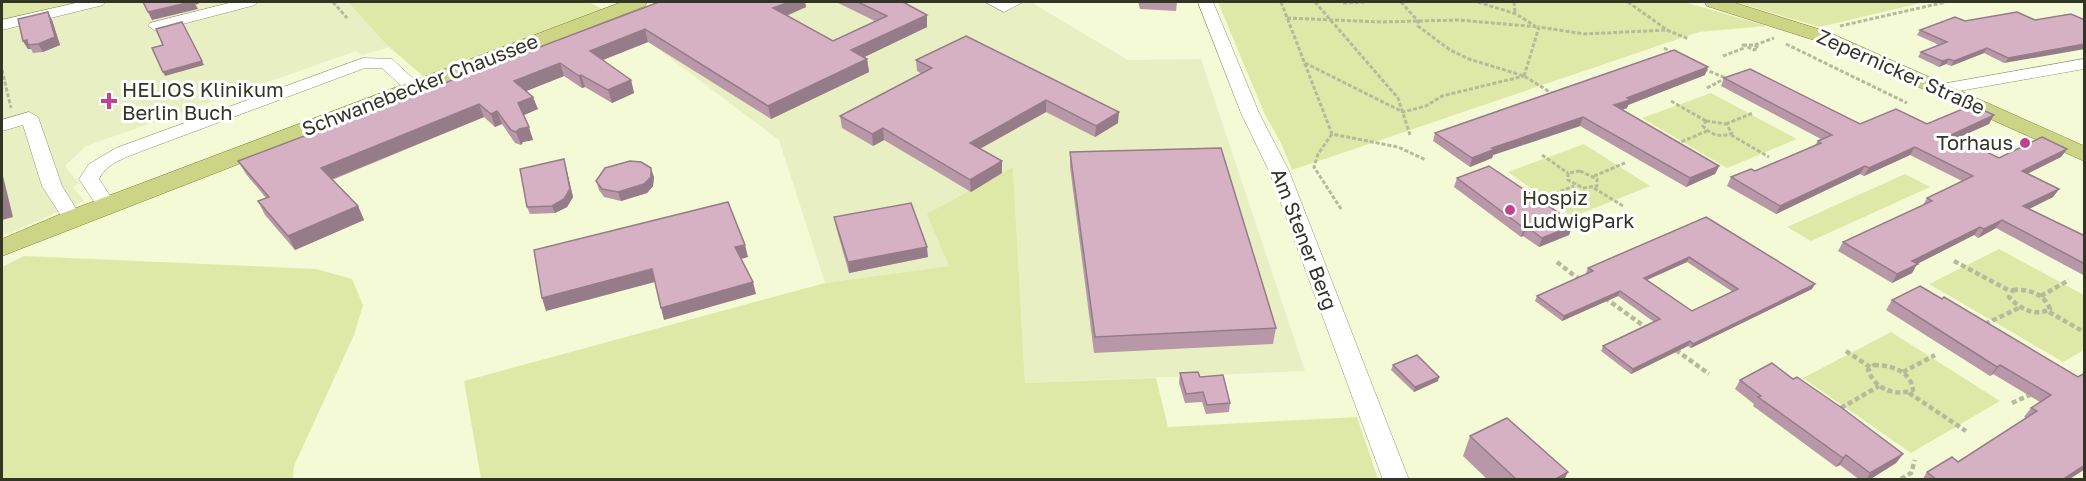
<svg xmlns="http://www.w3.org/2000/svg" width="2086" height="481" font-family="'Golos Text',sans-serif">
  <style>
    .built { fill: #e8efc3 }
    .green { fill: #dfe9a7 }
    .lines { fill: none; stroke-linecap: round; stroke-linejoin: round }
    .minor-casing { stroke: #919674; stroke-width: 1 }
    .major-casing { stroke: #808930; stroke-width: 1 }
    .path-far1 { stroke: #b6ba9d; stroke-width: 3; stroke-dasharray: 4 2; stroke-linecap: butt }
    .path { stroke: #b6ba9d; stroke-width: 4.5; stroke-dasharray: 5 3; stroke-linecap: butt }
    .minor { fill: #fff; fill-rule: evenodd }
    .major { fill: #ccd486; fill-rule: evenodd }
    .wall { fill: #b898a8; fill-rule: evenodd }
    .shaded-wall { fill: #967c88 }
    .building { fill: #d6b1c3; stroke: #967c88; stroke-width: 1.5; fill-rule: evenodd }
    .poi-dot { fill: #c3428d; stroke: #fff; stroke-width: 2 }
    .labels { text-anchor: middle; stroke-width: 6; stroke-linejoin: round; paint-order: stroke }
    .street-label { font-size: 20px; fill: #323426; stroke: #fff }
    .poi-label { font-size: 20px; fill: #323426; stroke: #fff; text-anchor: start }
  </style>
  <rect width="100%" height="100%" fill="#f4fad6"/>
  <!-- built -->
  <g class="built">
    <path d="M2,2H517L390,47L362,55L356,51L86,146L65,166L79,183L73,187L84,201L2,236Z"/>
    <path d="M660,2H1037L1034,4L1128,60L1201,59L1305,371L1025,383L1013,168L949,266L825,283L779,140L617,18Z"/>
  </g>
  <!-- green -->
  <g class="green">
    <path d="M2,2H98L2,26Z"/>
    <path d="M348,2H589L602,9L423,76L388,46Z"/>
    <path d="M1218,2H1684L1767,26L1699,32L1292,170L1281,143L1265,115Z"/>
    <path d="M1734,2H1925L1820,27Z"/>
    <path d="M1711,93L1797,139L1727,168L1642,118Z"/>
    <path d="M1584,144L1650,186L1572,217L1508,172Z"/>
    <path d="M1013,167L1025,383L1156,378L1168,427L1357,417L1378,479H481L464,381L825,283L949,266L927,214Z"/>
    <path d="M1905,174L1930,187L1811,241L1787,227Z"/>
    <path d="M1999,249L2084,295V350L2063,362L1929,284Z"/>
    <path d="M24,256L316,269L352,279L363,305L354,335L294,466L293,479H2V267Z"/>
    <path d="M1891,332L2000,401L1911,453L1803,378Z"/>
  </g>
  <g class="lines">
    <!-- minor casing -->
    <g class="minor-casing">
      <g id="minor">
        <path d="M80,2H105L103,5L2,30V20Z"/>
        <path d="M233,2H257L255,5L156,31L148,26L150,23Z"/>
        <path d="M985,2H1023L1004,12Z"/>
        <path d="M1198,2H1213L1259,113L1289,171L1409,480H1383L1269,171L1241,113Z"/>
        <path d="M363,58L392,59L422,87L419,91H407L382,68H365L142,151C127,157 106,163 99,179L116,205L113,209H99L79,179L89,164L116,148Z"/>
        <path d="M2084,59V69L1942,94L1933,89L1942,84Z"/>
        <path d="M29,112L38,117L62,186L82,218L79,222H65L42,186L23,125L2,131V120Z"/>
      </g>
    </g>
    <!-- major casing -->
    <g class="major-casing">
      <g id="major">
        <path d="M622,2H647L645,6L2,256V239L63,213Z"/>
        <path d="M1705,2H1732L1828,32L2084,146V161L1814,40L1707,6Z"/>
      </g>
    </g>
    <!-- path-far1 -->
    <g class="path-far1">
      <path d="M333,2L347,18"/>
      <path d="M1281,2L1332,134L1398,147L1426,160"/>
      <path d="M1315,2L1398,98L1410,135"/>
      <path d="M1401,2L1418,21V26L1450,50L1469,59L1524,76L1553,94"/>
      <path d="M1478,2L1516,14L1535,26"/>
      <path d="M1514,2L1515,13"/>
      <path d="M1628,2L1667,30L1689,39"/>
      <path d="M1343,3L1364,2"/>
      <path d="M1287,18L1381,22L1458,20L1539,27"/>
      <path d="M1840,26L1946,2"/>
      <path d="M1786,44L1907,103"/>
      <path d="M1743,45H1755L1758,48L1754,50Z"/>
      <path d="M1755,45L1774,38"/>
      <path d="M1664,48L1673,53"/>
      <path d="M1723,56L1744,48"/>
      <path d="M1305,63L1403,112L1426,106L1442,96L1524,76"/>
      <path d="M1704,69L1726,78"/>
      <path d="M2,70L11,108"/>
      <path d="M1524,76L1539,27L1584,34L1667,30"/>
      <path d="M1707,88L1724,79"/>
      <path d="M1671,101L1706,121"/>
      <path d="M1706,121L1726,124L1732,133C1721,138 1711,135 1703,126Z"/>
      <path d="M1726,124L1753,113"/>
      <path d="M1332,134L1318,154L1314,167L1341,209"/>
      <path d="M1731,135L1769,157"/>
      <path d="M1676,144L1707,131"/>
      <path d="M1979,151L2008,138"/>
      <path d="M1542,155L1568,173"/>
      <path d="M1580,171L1597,179V186L1583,188L1568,180V173Z"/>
      <path d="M1594,176L1625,163"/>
      <path d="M1594,188L1623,206"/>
      <path d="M1538,200L1574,186"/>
    </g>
    <!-- path -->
    <g class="path">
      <path d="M1954,261L2010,291"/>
      <path d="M1557,262L1580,280"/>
      <path d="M2013,290C2028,289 2044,293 2050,309C2035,317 2020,309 2009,297Z"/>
      <path d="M2041,296L2069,280"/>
      <path d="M1605,298L1648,329"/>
      <path d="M2049,312L2084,332"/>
      <path d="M1985,324L2021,307"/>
      <path d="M1676,350L1709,374"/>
      <path d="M1846,351L1870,367"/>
      <path d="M1874,365C1891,365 1911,371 1913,390C1895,397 1875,389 1868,370Z"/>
      <path d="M1903,372L1935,355"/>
      <path d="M1909,393L1966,431"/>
      <path d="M2012,403L2032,394"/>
      <path d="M1841,408L1879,386"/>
      <path d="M1901,479L1911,473L1915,460"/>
    </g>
    <!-- minor -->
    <use href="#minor" class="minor"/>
    <!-- major -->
    <use href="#major" class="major"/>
  </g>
  <!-- wall -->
  <g class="wall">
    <path d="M659,2H805L806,7L787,16L833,41L875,21L836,2H903L927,15V27L864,57L867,59L869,72L771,119L648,42L602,60L631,80L634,93L612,103L585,87L582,88L564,76L526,91L538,109L523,115L533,140L523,142L521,145L515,143L502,124L495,127L484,117L332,180L358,206L364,220L295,250L265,215L258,201L266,198L246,174L238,161Z"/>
    <path d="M1138,2H1177L1176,11L1140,9Z"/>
    <path d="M52,20L60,45L43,52L33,53L31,49H28L23,41Z"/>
    <path d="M2035,20L2004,63L1984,53L1951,66L1946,64L1939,67L1918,57L1921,52L1939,45L1917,35L1920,30L1965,21Z"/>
    <path d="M966,36L1118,123L1095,137L1046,112L980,149L1002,161V173L971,192L884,140L873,146L842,128L840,116L922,74L917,71L916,60Z"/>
    <path d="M1705,75L1628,105L1627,108L1622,110L1719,166L1715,174L1686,187L1580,126L1493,155L1492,158L1470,167L1433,141L1435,133Z"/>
    <path d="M1724,78L1860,124H1989L1957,138L1999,158L2067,149L2061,157L2028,173L2059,189L2053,197L2029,209L2085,236V276L1996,228L1978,238L1974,235L1917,264L1912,273L1892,283L1838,251L1843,242L1923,205L1927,198L1962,181L1910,155L1864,176L1860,174L1776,214L1727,186L1731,177L1755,171L1815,145L1818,141L1821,139L1721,86Z"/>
    <path d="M1070,152L1276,328L1273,344L1094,353L1070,167Z"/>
    <path d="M566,167L573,197L567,207L555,213L530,214L527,207Z"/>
    <path d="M654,177L653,186L647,193L621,201L604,197L599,190L596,181Z"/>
    <path d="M1457,178L1558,216L1572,226L1569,235L1539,247L1523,236L1521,237L1454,187Z"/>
    <path d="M834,217L928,257L849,273L836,227Z"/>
    <path d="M1706,217L1812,289L1691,348L1688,346L1631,374L1601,351L1603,346L1654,322L1618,296L1562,321L1535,301L1537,296L1587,274L1586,273L1588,268ZM1687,262L1733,292L1692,311L1647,280Z"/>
    <path d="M1892,300L2078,377L2085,469L2068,480H1922L1927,472L1958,462L2026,418L2024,417L2031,408L2040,402L1993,374L1990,376L1886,310Z"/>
    <path d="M1393,365L1438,381L1414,392L1391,370Z"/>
    <path d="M1180,373L1200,377L1230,403L1229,412L1206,414L1202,402L1185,403L1179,383Z"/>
    <path d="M1740,380L1903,454L1896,463L1869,480H1860L1840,465L1836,467L1753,406L1754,404L1735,389Z"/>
    <path d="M1470,436L1564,480H1488L1463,456Z"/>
  </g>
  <!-- shaded-wall -->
  <g class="shaded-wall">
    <path d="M191,2H194L198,9L152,20L148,12Z"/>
    <path d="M194,2H201L196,5Z"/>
    <path d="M790,2H805L806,7L775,20L773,8Z"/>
    <path d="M48,12L52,20L60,45L43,52L38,44Z"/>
    <path d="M927,15V27L852,63L851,50Z"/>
    <path d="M182,22L204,65L165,76L163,72Z"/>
    <path d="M645,29L648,42L593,64L590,51Z"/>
    <path d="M27,40L28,45L31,49H28L23,41Z"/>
    <path d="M2085,44V49L2004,63L2008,58Z"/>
    <path d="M1987,48L1984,53L1951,66L1954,61Z"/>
    <path d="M867,59L869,72L771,119L768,106Z"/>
    <path d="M1949,59L1946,64L1939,67L1942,61Z"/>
    <path d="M560,63L564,76L519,94L514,81Z"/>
    <path d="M1708,67L1705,75L1628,105L1627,108L1611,114L1614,105L1627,98Z"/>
    <path d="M581,75L585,87L582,88L579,76Z"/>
    <path d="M631,80L634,93L612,103L608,90Z"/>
    <path d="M533,97L538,109L522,116L518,103Z"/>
    <path d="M1046,100V112L970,154V143Z"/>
    <path d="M479,104L484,117L327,181L321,168Z"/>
    <path d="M497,111L502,124L495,127L491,114Z"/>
    <path d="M1119,112L1118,123L1095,137L1096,126Z"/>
    <path d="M1994,115L1989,124L1946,143L1951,135Z"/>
    <path d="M1583,117L1580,126L1493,155L1492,158L1470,167L1472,158L1492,148Z"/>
    <path d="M529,127L533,140L523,142L521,145L516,132L519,129Z"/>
    <path d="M883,128L884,140L873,146L872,134Z"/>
    <path d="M1915,147L1910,155L1864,176L1869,168Z"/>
    <path d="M2067,149L2061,157L2017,179L2022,171Z"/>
    <path d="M564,159L573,197L567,207L555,213L552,206Z"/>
    <path d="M1002,161V173L971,192L970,180Z"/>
    <path d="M1719,166L1715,174L1686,187L1690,178Z"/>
    <path d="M1865,166L1860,174L1776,214L1780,206Z"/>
    <path d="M651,168L654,177L653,186L647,193L621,201L618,192Z"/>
    <path d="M2,172L13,217L2,220Z"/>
    <path d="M2059,189L2053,197L2017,215L2023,206Z"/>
    <path d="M358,206L364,220L295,250L288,236Z"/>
    <path d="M2002,220L1996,228L1978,238L1984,229Z"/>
    <path d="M1572,226L1569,235L1539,247L1542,238Z"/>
    <path d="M1527,227L1523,236L1521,237L1524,228Z"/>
    <path d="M1980,227L1974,235L1917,264L1912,273L1892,283L1897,274L1912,261Z"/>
    <path d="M745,245L748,257L738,260L735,247Z"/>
    <path d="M927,247L928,257L849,273L848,262Z"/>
    <path d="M1689,257L1687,262L1642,282L1644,278Z"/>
    <path d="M652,269L655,282L546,311L542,298Z"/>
    <path d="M753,282L756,294L664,320L661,308Z"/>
    <path d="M1815,284L1812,289L1691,348L1693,344Z"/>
    <path d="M1620,291L1618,296L1562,321L1564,316Z"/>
    <path d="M1690,341L1688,346L1631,374L1633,369Z"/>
    <path d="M2000,365L1993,374L1990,376L1997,367Z"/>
    <path d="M1439,377L1438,381L1414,392L1415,387Z"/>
    <path d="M1903,454L1896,463L1869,480H1866L1870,473Z"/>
    <path d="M1846,455L1840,465L1836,467L1843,458Z"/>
    <path d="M2085,465V469L2068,480H2062Z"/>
    <path d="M1568,472L1564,480H1554Z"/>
  </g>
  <!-- building -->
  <g class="building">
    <path d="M143,2H191L148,12Z"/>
    <path d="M659,2H790L773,8L833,41L887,16L858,2H903L927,15L851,50L867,59L768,106L645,29L590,51L631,80L608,90L581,75L579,76L560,63L514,81L533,97L518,103L529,127L519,129L516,132L511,130L497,111L491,114L479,104L321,168L358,206L288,236L258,201L269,197L238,161Z"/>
    <path d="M48,12L55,37L38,44L28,45L27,40L23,41L18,19Z"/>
    <path d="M2017,12L2035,20L2071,14L2085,20V44L2008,58L1987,48L1954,61L1949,59L1942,61L1921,52L1947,42L1920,30L1955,17L1965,21Z"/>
    <path d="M182,22L202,61L163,72L152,48L163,45L156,29Z"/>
    <path d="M966,36L1119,112L1096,126L1046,100L970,143L1002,161L970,180L883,128L872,134L840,116L932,68L916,60Z"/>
    <path d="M1674,50L1708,67L1627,98L1630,100L1614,105L1719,166L1690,178L1583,117L1492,148L1495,149L1472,158L1435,133Z"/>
    <path d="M1750,69L1860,124L1896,109L1927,124L1972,105L1994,115L1951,135L1999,158L2042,137L2067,149L2022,171L2059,189L2023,206L2085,236V264L2002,220L1984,229L1980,227L1912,261L1918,264L1897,274L1843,242L1932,201L1927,198L1973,176L1915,147L1869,168L1865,166L1780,206L1731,177L1751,169L1755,171L1821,143L1818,141L1832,135L1724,78Z"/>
    <path d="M1221,148L1276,328L1095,337L1070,152Z"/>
    <path d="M564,159L570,189L564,199L552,206L527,207L520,169Z"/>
    <path d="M630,161L641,162L651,168V177L644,184L618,192L602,189L596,181L605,168Z"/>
    <path d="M1489,166L1559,213L1556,215L1572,226L1542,238L1527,227L1524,228L1457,178Z"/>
    <path d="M728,202L745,245L735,247L753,282L661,308L652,269L542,298L534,250Z"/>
    <path d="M911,203L927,247L848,262L834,217Z"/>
    <path d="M1706,217L1815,284L1693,344L1690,341L1633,369L1603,346L1660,319L1620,291L1564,316L1537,296L1593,271L1588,268ZM1689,257L1738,289L1692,311L1644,278Z"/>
    <path d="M1920,286L1942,299L1944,297L2078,377L2085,373V465L2062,480H1937L1927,472L1952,457L1958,462L2037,411L2031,408L2051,395L2000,365L1997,367L1892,300Z"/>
    <path d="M1417,355L1439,377L1415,387L1393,365Z"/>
    <path d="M1772,363L1793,379L1797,377L1842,408L1903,454L1870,473L1846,455L1843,458L1758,397L1761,396L1740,380Z"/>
    <path d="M1198,372L1200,377L1223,375L1230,403L1207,405L1203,392L1186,394L1180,373Z"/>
    <path d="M1507,418L1568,472L1554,480H1517L1470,436Z"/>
  </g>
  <!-- markers -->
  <g class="poi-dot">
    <path d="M106 92h6v6h6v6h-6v6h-6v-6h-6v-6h6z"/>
    <circle cx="2025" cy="143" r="6"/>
    <circle cx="1510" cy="210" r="6"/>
  </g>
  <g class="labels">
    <!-- street labels -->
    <g class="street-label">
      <text transform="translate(1901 72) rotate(24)" y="7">Zepernicker Straße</text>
      <text transform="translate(420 85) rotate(-21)" y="7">Schwanebecker Chaussee</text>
      <text transform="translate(1304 239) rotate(69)" y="7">Am Stener Berg</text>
    </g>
    <!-- poi labels -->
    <g class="poi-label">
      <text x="122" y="97">HELIOS Klinikum<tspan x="122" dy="23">Berlin Buch</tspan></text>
      <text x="2013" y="150" text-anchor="end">Torhaus</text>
      <text x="1522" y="205">Hospiz<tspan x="1522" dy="23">LudwigPark</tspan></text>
    </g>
  </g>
  <!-- border -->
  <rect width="2086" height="481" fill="none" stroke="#323426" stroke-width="6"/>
</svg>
